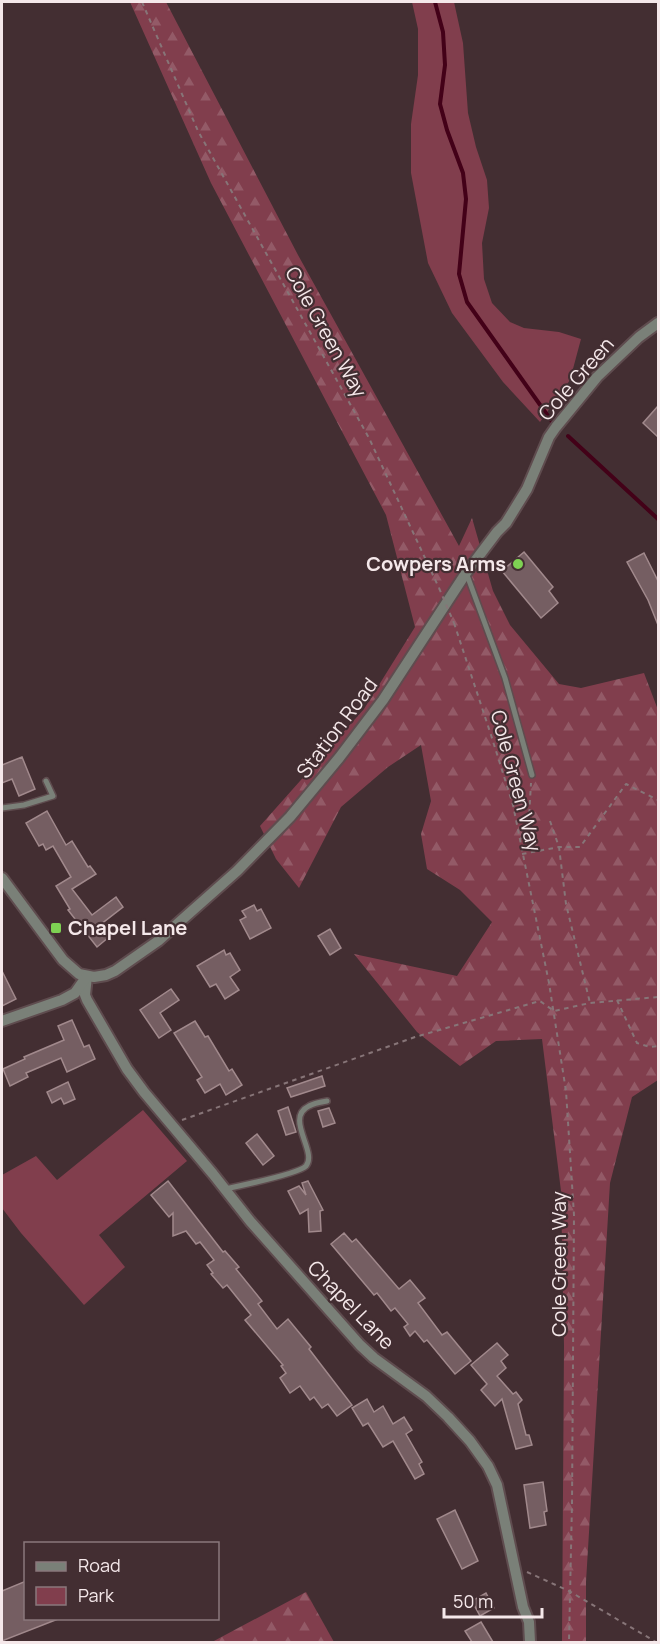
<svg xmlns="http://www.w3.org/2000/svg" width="660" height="1644" font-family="Manrope,sans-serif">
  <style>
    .green { fill: #813e4d }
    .forest { fill: url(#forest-firs) }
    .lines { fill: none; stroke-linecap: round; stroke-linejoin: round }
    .stream { stroke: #430118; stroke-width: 4 }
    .building { fill: #755e62; stroke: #a1898c; stroke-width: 1.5 }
    .service-casing { stroke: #5f4c4f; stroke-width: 8 }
    .minor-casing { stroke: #5f4c4f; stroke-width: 14 }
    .path { stroke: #877578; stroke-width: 2; stroke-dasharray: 4.5 4.5; stroke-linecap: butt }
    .service { stroke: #7a8078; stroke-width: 5 }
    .minor { stroke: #7a8078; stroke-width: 10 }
    .path-bridge { stroke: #877578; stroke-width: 2; stroke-dasharray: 4.5 4.5; stroke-linecap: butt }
    .poi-dot { fill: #7ed153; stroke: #432e32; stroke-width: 2 }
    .labels { text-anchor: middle; stroke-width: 4.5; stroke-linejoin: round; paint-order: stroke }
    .street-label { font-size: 20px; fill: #f5e8ea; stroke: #432e32 }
    .poi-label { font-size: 20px; font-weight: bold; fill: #f5e8ea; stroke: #432e32; text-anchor: end }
  </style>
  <defs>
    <pattern id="forest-firs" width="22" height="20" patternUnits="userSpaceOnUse" patternTransform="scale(1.5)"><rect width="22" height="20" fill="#813e4d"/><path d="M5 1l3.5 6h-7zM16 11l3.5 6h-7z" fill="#935a67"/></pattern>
  </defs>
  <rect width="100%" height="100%" fill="#432e32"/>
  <!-- green -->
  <g class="green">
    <path d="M412,2H454L463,43L468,113L476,147L487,180L489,208L482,243L484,279L492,303L510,322L524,328L559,332L581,339L570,380L540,422L503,382L452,313L428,263L411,173V124L418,75V29Z"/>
    <path d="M143,1110L187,1161L99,1235L125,1267L84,1305L21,1233L2,1208V1175L36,1156L57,1180Z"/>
  </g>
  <!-- forest -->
  <g class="forest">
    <path d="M130,2H166L298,255L459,546L472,518L493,591L510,625L559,684L581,688L644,673L658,710V1080L632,1097L610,1183L586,1582V1642H562L564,1345L561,1191L542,1039L496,1041L460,1066L417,1032L354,954L457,976L492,922L460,890L427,869L421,834L431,801L421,745L388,767L341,807L299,888L276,859L260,826L364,709L415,627L386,515L211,183Z"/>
    <path d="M306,1592L334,1642H212Z"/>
  </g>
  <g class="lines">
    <!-- stream -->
    <g class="stream">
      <path d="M435,2L443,32L445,65L440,104L447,130L463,173L466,199L459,274L467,302L553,423"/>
      <path d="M568,436L658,519"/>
    </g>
  </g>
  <!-- building -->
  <g class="building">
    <path d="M658,406V437L643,423Z"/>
    <path d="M524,552L553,587L549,591L558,603L541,618L502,571Z"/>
    <path d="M644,553L658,581V625L648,600L627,562Z"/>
    <path d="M22,757L35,789L19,796L12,779L2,783V765Z"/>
    <path d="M47,811L66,845L72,841L88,867L90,866L96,874L72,889L92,915L116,897L123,907L100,925L109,937L97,947L68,910L70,909L56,886L71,877L53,846L46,850L43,844L39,846L26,823Z"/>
    <path d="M254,905L257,911L261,909L271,928L250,939L240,920L246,917L242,911Z"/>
    <path d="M330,929L341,948L330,955L318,936Z"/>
    <path d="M224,950L226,955L230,953L240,970L230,977L239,990L225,999L216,984L210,987L197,966Z"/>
    <path d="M2,971L16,999L2,1006Z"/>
    <path d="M171,989L179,1000L160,1013L171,1030L159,1038L140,1010Z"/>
    <path d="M72,1020L84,1047L89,1045L95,1059L67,1072L61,1058L26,1073L28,1077L10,1086L3,1069L25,1059L24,1057L64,1040L58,1026Z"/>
    <path d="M195,1021L205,1037L208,1036L229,1071L232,1069L242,1085L226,1095L220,1084L205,1093L197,1080L202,1077L174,1033Z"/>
    <path d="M322,1076L325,1086L291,1097L287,1088Z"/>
    <path d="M68,1082L75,1099L64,1104L61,1098L52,1103L47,1092Z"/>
    <path d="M288,1107L296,1132L286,1135L278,1111Z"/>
    <path d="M329,1108L335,1123L323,1127L318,1111Z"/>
    <path d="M257,1134L274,1156L263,1165L246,1143Z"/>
    <path d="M168,1181L223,1252L225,1251L239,1267L236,1269L262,1301L258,1304L277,1329L288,1319L311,1347L309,1349L352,1405L337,1416L328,1404L322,1408L314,1397L310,1400L300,1386L290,1393L280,1378L286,1373L281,1366L283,1365L245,1320L251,1315L227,1285L223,1288L211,1274L213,1273L207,1265L214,1260L200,1242L196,1244L186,1231L173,1236V1213L169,1217L151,1195Z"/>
    <path d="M308,1181L323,1210L320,1211L321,1231L309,1232L308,1209L300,1214L288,1191L299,1186L306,1195L302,1183Z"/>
    <path d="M344,1233L352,1242L356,1239L399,1289L410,1280L425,1298L418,1303L442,1335L447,1332L471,1361L455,1374L427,1340L424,1342L415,1331L410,1336L404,1327L408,1324L395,1308L391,1311L377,1293L374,1295L331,1244Z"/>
    <path d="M497,1343L508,1355L501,1361L506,1368L497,1376L513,1394L516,1392L522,1400L518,1404L526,1435H529L532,1445L516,1449L502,1399L495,1406L481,1390L487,1384L471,1365Z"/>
    <path d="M367,1399L374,1412L383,1406L393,1424L404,1417L412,1430L406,1434L422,1462L419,1464L424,1474L415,1479L393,1441L383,1447L368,1423L363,1426L352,1408Z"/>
    <path d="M543,1482L547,1511L544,1512L546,1525L530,1528L524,1485Z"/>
    <path d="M455,1510L478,1561L462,1569L437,1519Z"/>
    <path d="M26,1581V1618L58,1619L2,1641V1591Z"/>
    <path d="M486,1593L494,1608L480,1616L472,1601Z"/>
    <path d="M481,1622L493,1642H472L465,1631Z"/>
  </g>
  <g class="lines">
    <!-- service casing -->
    <g class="service-casing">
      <g id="service">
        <path d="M467,575L505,678L532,775"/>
        <path d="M2,808L24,805L53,796L46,781"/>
        <path d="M225,1189C239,1186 298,1174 306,1166C318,1152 284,1118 309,1106C314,1103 321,1102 327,1101"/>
      </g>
    </g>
    <!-- minor casing -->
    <g class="minor-casing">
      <g id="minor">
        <path d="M2,878L63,960L79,974L94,977L106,975L115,971L158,941L237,871L290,817L339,758L383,700L466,573L497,532L506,523L527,489L549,437L556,427L597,377L639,337L658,323"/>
        <path d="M87,976L85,995L87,1000L127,1069L144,1092L213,1174L250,1221L360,1345L374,1358L426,1396L448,1417L470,1441L488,1466L497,1485L523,1607L529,1622L530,1642"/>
        <path d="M2,1021L62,1000L75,993L87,976"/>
      </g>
    </g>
    <!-- path -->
    <g class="path">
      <path d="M142,2L198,131L369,438L439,588"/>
      <path d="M454,623L491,735L513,805L549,983L566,1091L574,1215L572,1503L569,1642"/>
      <path d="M550,821L559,847L566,904L590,1003"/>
      <path d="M521,839L529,818L531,783"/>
      <path d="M522,854L559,847H580L626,784L658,800"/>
      <path d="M617,1000L637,1043L650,1047L658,1046"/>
      <path d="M182,1120L415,1037L540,1001L554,1011L590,1003L658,997"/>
      <path d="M527,1572L569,1591L656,1642"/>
    </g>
    <!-- service -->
    <use href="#service" class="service"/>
    <!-- minor -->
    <use href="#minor" class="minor"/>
    <!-- path-bridge -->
    <path class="path-bridge" d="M439,588L454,623"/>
  </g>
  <!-- markers -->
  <g class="poi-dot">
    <circle cx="518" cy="564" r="6"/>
    <rect x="50" y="922" width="12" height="12" rx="3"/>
  </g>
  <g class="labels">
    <!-- street labels -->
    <g class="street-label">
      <text transform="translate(326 332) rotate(61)" y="7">Cole Green Way</text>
      <text transform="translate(576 379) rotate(-49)" y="7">Cole Green</text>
      <text transform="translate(337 728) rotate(-53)" y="7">Station Road</text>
      <text transform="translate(516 781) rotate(75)" y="7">Cole Green Way</text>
      <text transform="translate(559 1264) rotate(-90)" y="7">Cole Green Way</text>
      <text transform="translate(351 1305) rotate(46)" y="7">Chapel Lane</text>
    </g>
    <!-- poi labels -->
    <g class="poi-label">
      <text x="506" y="571">Cowpers Arms</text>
      <text x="68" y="935" text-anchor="start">Chapel Lane</text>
    </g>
  </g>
  <!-- border -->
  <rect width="660" height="1644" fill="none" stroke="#f5e8ea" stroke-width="6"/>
  <!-- legend -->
  <rect x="24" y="1542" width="195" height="78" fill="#432e32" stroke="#8a787c" stroke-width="1.5"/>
  <rect x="36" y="1562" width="30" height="9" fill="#7a8078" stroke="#8a787c" stroke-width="1.5"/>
  <text x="78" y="1572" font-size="18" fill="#f5e8ea">Road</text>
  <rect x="36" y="1587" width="30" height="18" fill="#813e4d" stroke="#8a787c" stroke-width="1.5"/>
  <text x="78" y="1602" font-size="18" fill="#f5e8ea">Park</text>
  <!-- scale -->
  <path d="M444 1608v9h98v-9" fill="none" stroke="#f5e8ea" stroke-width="3"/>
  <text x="453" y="1608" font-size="18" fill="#f5e8ea" stroke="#432e32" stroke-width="4.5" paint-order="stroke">50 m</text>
</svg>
